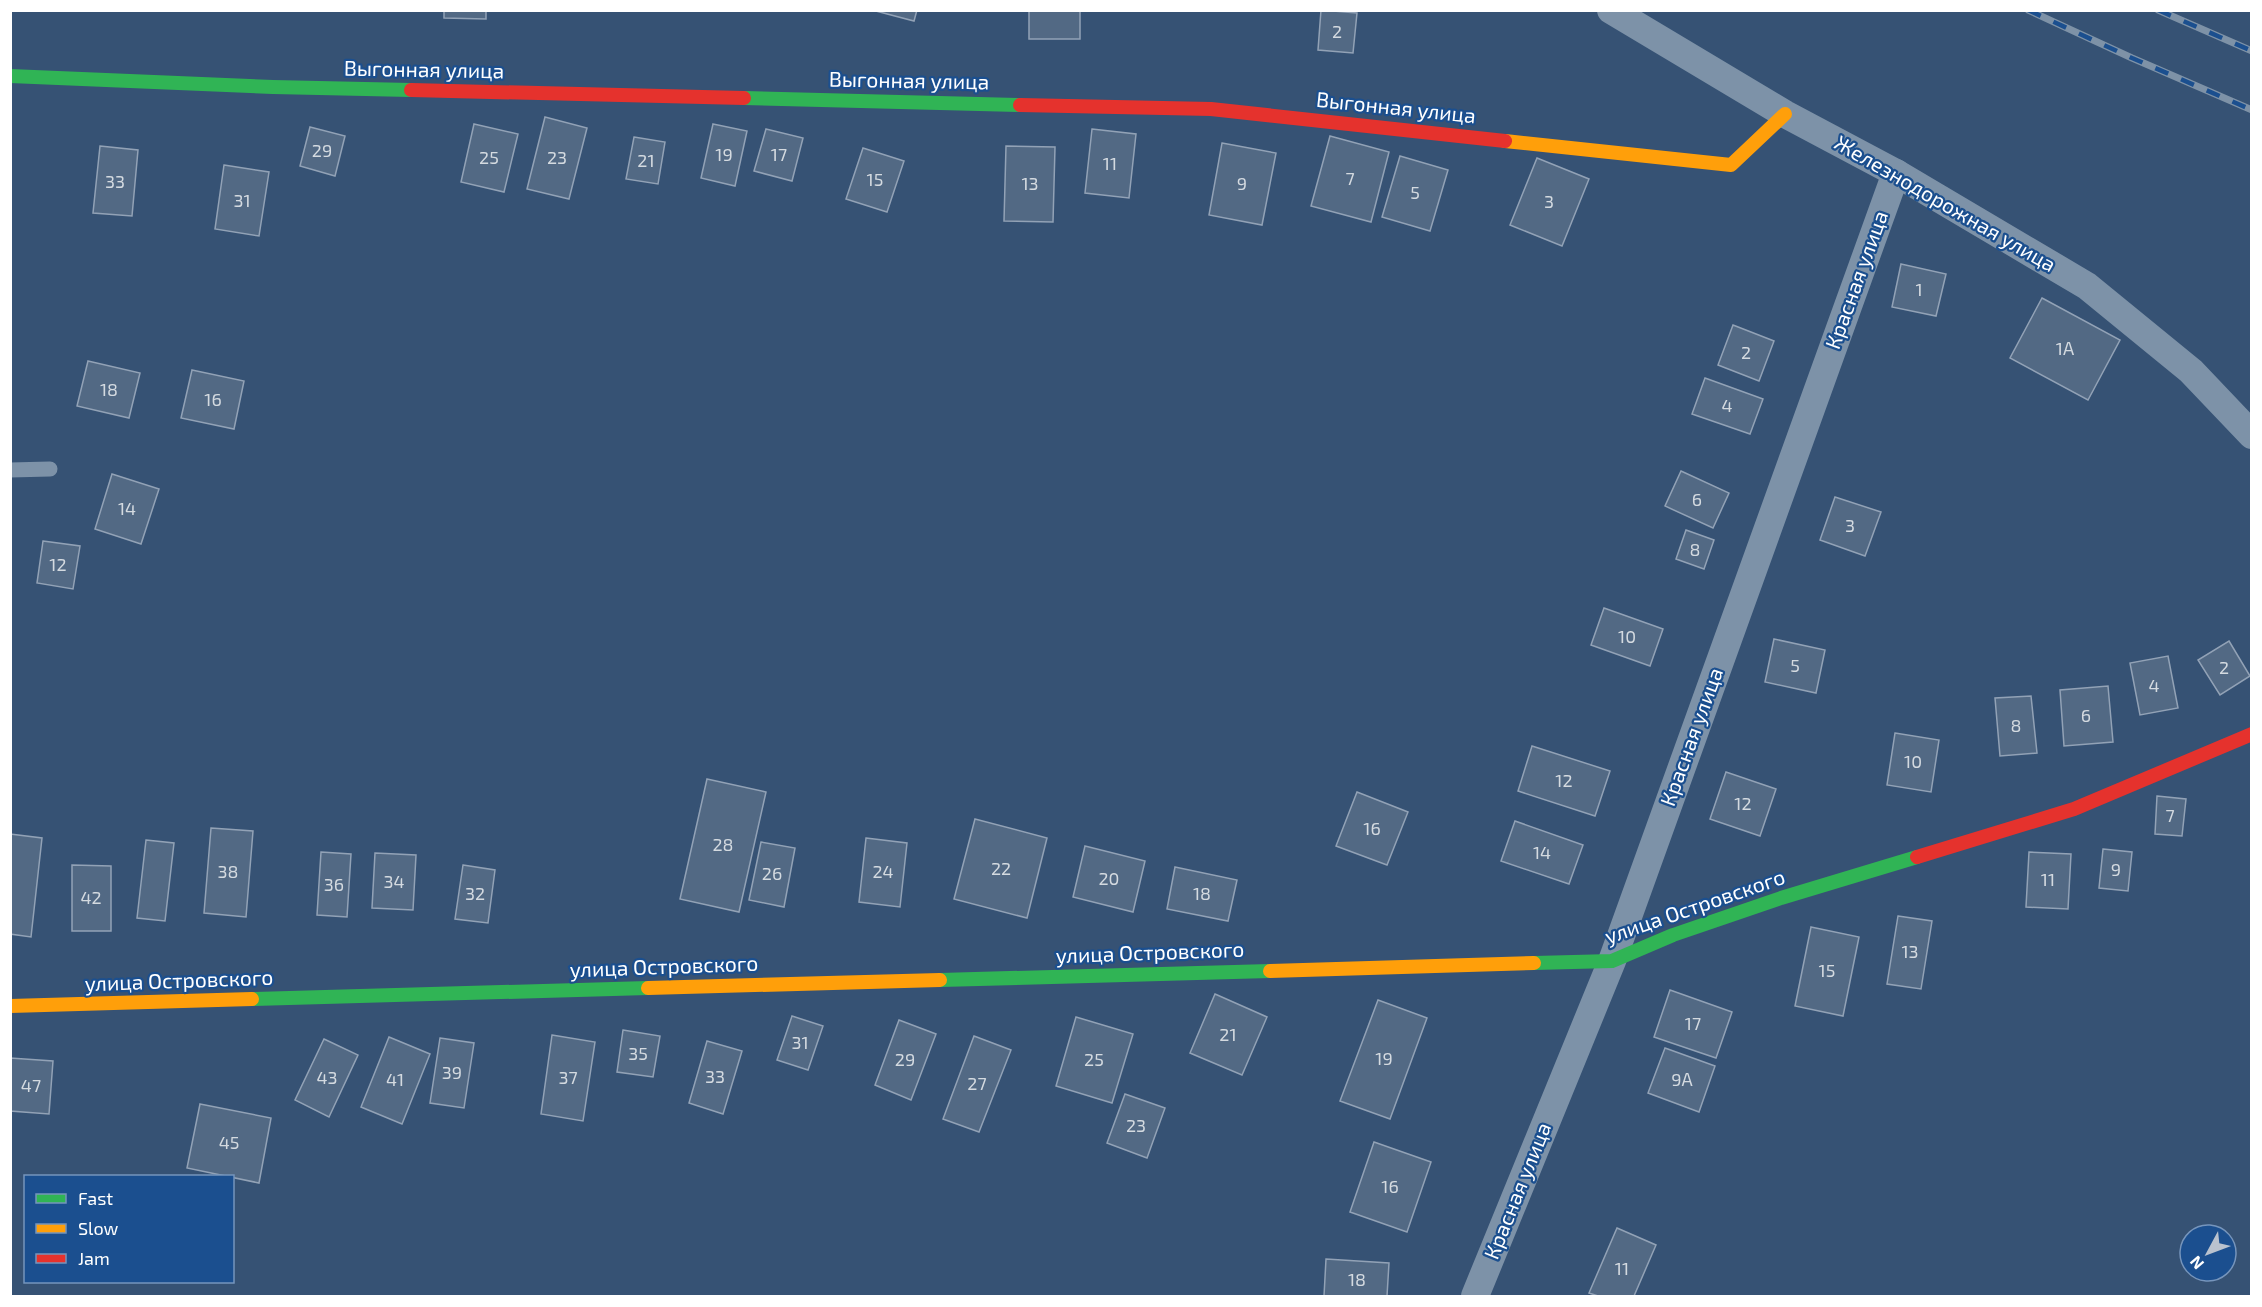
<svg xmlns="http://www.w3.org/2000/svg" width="2262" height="1307" font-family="'Exo 2',sans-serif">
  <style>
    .building { fill: #526984; stroke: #92a2b6; stroke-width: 1.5 }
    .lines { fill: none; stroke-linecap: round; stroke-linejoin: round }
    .lane { stroke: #7d92a8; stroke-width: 15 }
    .street { stroke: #7d92a8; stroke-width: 28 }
    .fast { stroke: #30b455; stroke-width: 14 }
    .slow { stroke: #ff9f0a; stroke-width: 14 }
    .jam { stroke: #e5322d; stroke-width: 14 }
    .rail-casing { stroke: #7e92a7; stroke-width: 7 }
    .rail { stroke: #1b4f8f; stroke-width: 4.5; stroke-dasharray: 14; stroke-linecap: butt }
    .labels { text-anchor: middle; stroke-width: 4.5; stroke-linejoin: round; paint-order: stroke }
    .number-label { font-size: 18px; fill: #d4dae0 }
    .street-label { font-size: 21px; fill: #fff; stroke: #1b4f8f }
  </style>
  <rect width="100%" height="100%" fill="#365274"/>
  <!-- building -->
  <g class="building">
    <path d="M444,10H486V19L444,18Z"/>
    <path d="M872,10H917L914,21Z"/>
    <rect x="1029" y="10" width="51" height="29"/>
    <path d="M1321,10L1357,13L1353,53L1318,50Z"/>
    <path d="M545,117L587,128L569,199L527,189Z"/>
    <path d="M474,124L518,134L504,192L461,182Z"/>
    <path d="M713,124L747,131L735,186L701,178Z"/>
    <path d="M310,127L345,136L335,176L300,166Z"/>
    <path d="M766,129L803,138L792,181L754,171Z"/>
    <path d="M1092,129L1136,134L1129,198L1085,193Z"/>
    <path d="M1330,136L1389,152L1371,222L1311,206Z"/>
    <path d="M634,137L665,142L658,184L626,179Z"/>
    <path d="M1222,143L1276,153L1262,225L1209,215Z"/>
    <path d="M100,146L138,150L132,216L93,213Z"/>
    <path d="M1006,146L1055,147L1053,222L1004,221Z"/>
    <path d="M863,148L904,161L887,212L846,199Z"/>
    <path d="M1400,156L1448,170L1430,231L1382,217Z"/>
    <path d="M1537,158L1589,179L1562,246L1510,225Z"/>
    <path d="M224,165L269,172L259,236L215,229Z"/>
    <path d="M1901,264L1946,274L1936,316L1892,307Z"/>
    <path d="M2042,298L2120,340L2088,400L2010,358Z"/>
    <path d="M1733,325L1774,341L1759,381L1718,365Z"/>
    <path d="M88,361L140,373L129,418L77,406Z"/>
    <path d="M192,370L244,381L234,429L181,418Z"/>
    <path d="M1705,378L1763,399L1750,434L1692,414Z"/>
    <path d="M1681,471L1729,493L1713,528L1665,506Z"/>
    <path d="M112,474L159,489L141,544L95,529Z"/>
    <path d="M1835,497L1881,512L1865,556L1820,540Z"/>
    <path d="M1686,530L1714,540L1704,569L1676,559Z"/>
    <path d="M43,541L80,546L73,589L37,583Z"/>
    <path d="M1604,608L1663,629L1650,666L1591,645Z"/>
    <path d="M1774,639L1825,650L1816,693L1765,682Z"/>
    <path d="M2229,641L2250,676L2220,695L2198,660Z"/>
    <path d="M2168,656L2178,708L2140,715L2130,663Z"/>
    <path d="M2108,686L2113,742L2064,746L2060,690Z"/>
    <path d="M2031,696L2037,753L2000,756L1995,698Z"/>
    <path d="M1895,733L1939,740L1931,792L1887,785Z"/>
    <path d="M1532,746L1610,771L1595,816L1518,791Z"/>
    <path d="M1726,772L1776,789L1760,836L1710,819Z"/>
    <path d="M707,779L766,792L739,912L680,899Z"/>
    <path d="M1357,792L1408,812L1387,865L1336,846Z"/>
    <path d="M2157,796L2186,799L2182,836L2155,834Z"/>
    <path d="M975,819L1047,838L1027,918L954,899Z"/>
    <path d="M1515,821L1583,845L1569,884L1501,861Z"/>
    <path d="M211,828L253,831L246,917L204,913Z"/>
    <path d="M10,834L42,838L31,937L10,934Z"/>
    <path d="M866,838L907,843L900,907L859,902Z"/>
    <path d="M146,840L174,843L165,921L137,918Z"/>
    <path d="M761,842L795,848L784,907L749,900Z"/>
    <path d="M1085,846L1145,861L1133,912L1073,897Z"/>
    <path d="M2103,849L2132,852L2128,891L2099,888Z"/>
    <path d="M321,852L351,854L347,917L317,915Z"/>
    <path d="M2029,852L2071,854L2068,909L2026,907Z"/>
    <path d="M375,853L416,855L413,910L372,908Z"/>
    <path d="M72,865L111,866V931H72Z"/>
    <path d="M463,865L495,870L488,923L455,919Z"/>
    <path d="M1175,867L1237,880L1228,921L1167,909Z"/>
    <path d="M1898,916L1932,921L1921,989L1887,984Z"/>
    <path d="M1811,927L1859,937L1843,1016L1795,1006Z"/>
    <path d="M1670,990L1732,1012L1716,1058L1654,1037Z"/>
    <path d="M1215,994L1267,1017L1242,1075L1190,1053Z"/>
    <path d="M1378,1000L1427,1018L1390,1119L1340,1101Z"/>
    <path d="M792,1016L823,1026L808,1070L777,1060Z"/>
    <path d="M1076,1017L1133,1034L1112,1103L1056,1086Z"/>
    <path d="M899,1020L936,1034L911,1100L875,1085Z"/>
    <path d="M623,1030L660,1036L653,1077L617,1072Z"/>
    <path d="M552,1035L595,1042L583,1121L541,1114Z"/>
    <path d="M974,1036L1011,1050L979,1132L943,1119Z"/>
    <path d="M389,1037L430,1054L402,1124L361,1107Z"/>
    <path d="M440,1038L474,1043L464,1108L430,1103Z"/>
    <path d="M324,1039L358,1055L329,1117L295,1100Z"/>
    <path d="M707,1041L742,1051L723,1114L689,1103Z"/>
    <path d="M1665,1048L1715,1066L1699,1112L1648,1093Z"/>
    <path d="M10,1058L53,1061L49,1114L10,1111Z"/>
    <path d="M1125,1094L1165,1108L1147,1158L1107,1143Z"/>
    <path d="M200,1104L271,1118L259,1183L187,1168Z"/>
    <path d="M1374,1142L1431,1162L1407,1232L1350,1212Z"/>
    <path d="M1617,1228L1656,1245L1634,1296H1598L1589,1293Z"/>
    <path d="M1326,1259L1389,1263L1387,1296H1324Z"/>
  </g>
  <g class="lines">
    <!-- lane -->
    <path class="lane" d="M10,470L50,469"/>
    <!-- street -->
    <g class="street">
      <path d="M1611,10L1785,114L1896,173L2087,286L2191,371L2252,435"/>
      <path d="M1475,1296L1612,961L1896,173"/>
    </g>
    <!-- fast -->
    <g class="fast">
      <path d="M10,76L273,87L411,90"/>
      <path d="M744,98L1020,105"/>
      <path d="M1534,963L1612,961L1673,935L1781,898L1917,857"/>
      <path d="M940,980L1270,971"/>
      <path d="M252,999L648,988"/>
    </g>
    <!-- slow -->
    <g class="slow">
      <path d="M1505,141L1731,165L1785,114"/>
      <path d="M1270,971L1534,963"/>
      <path d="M648,988L940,980"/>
      <path d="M10,1006L252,999"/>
    </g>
    <!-- jam -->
    <g class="jam">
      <path d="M411,90L744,98"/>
      <path d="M1020,105L1211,109L1505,141"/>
      <path d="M1917,857L2074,809L2252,734"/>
    </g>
    <!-- rail casing -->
    <g class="rail-casing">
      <g id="rail">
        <path d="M2028,10L2132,58L2252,110"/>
        <path d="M2158,10L2252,51"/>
      </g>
    </g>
    <!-- rail -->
    <use href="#rail" class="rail"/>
  </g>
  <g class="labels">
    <!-- number labels -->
    <g class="number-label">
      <text x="1337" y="38">2</text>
      <text x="322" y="157">29</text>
      <text x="724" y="161">19</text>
      <text x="779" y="161">17</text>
      <text x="489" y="164">25</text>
      <text x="557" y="164">23</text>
      <text x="646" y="167">21</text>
      <text x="1110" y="170">11</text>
      <text x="1350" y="185">7</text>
      <text x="875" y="186">15</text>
      <text x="115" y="188">33</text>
      <text x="1030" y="190">13</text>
      <text x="1242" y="190">9</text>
      <text x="1415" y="199">5</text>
      <text x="242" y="207">31</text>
      <text x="1549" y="208">3</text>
      <text x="1919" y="296">1</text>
      <text x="2065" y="355">1А</text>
      <text x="1746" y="359">2</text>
      <text x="109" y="396">18</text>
      <text x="213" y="406">16</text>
      <text x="1727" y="412">4</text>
      <text x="1697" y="506">6</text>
      <text x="127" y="515">14</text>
      <text x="1850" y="532">3</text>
      <text x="1695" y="556">8</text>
      <text x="58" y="571">12</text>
      <text x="1627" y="643">10</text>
      <text x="1795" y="672">5</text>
      <text x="2224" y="674">2</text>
      <text x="2154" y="692">4</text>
      <text x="2086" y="722">6</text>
      <text x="2016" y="732">8</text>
      <text x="1913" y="768">10</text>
      <text x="1564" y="787">12</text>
      <text x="1743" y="810">12</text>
      <text x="2170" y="822">7</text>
      <text x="1372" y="835">16</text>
      <text x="723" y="851">28</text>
      <text x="1542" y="859">14</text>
      <text x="1001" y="875">22</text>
      <text x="2116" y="876">9</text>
      <text x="228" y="878">38</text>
      <text x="883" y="878">24</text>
      <text x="772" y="880">26</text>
      <text x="1109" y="885">20</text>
      <text x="2048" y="886">11</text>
      <text x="394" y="888">34</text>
      <text x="334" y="891">36</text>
      <text x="475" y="900">32</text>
      <text x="1202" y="900">18</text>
      <text x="91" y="904">42</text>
      <text x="1910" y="958">13</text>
      <text x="1827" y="977">15</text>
      <text x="1693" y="1030">17</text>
      <text x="1228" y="1041">21</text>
      <text x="800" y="1049">31</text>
      <text x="638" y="1060">35</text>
      <text x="1384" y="1065">19</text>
      <text x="905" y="1066">29</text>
      <text x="1094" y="1066">25</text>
      <text x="452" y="1079">39</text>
      <text x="715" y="1083">33</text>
      <text x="327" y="1084">43</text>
      <text x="568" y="1084">37</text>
      <text x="395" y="1086">41</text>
      <text x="1682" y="1086">9А</text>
      <text x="977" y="1090">27</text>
      <text x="31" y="1092">47</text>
      <text x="1136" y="1132">23</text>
      <text x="229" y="1149">45</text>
      <text x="1390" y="1193">16</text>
      <text x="1622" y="1275">11</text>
      <text x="1357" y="1286">18</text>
    </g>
    <!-- street labels -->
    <g class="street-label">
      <text transform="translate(424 70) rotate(1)" y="7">Выгонная улица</text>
      <text transform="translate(909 81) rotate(1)" y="7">Выгонная улица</text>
      <text transform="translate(1396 108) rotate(6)" y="7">Выгонная улица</text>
      <text transform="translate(1945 204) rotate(30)" y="7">Железнодорожная улица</text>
      <text transform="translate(1857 280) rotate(-70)" y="7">Красная улица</text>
      <text transform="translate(1692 737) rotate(-70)" y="7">Красная улица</text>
      <text transform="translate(1695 907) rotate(-19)" y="7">улица Островского</text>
      <text transform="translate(1150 953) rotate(-2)" y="7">улица Островского</text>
      <text transform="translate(664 967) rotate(-2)" y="7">улица Островского</text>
      <text transform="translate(179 981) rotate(-2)" y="7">улица Островского</text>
      <text transform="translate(1518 1191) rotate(-68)" y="7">Красная улица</text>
    </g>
  </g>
  <!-- border -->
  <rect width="2262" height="1307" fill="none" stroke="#ffffff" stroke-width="24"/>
  <!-- legend -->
  <rect x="24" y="1175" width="210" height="108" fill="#1b4f8f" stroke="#7695bc" stroke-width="1.5"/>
  <rect x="36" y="1194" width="30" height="9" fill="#30b455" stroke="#7695bc" stroke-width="1.5"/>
  <text x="78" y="1205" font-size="18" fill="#ffffff">Fast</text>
  <rect x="36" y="1224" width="30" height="9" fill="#ff9f0a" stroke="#7695bc" stroke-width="1.5"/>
  <text x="78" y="1235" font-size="18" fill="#ffffff">Slow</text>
  <rect x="36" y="1254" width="30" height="9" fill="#e5322d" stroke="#7695bc" stroke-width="1.5"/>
  <text x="78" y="1265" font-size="18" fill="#ffffff">Jam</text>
  <!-- north arrow -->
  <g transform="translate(2208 1253) rotate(229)"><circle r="28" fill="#1b4f8f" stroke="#7695bc" stroke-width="1.5"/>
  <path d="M0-4.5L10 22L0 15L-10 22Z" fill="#b9c2ce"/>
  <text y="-9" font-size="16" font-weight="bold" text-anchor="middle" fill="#ffffff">N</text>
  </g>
</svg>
